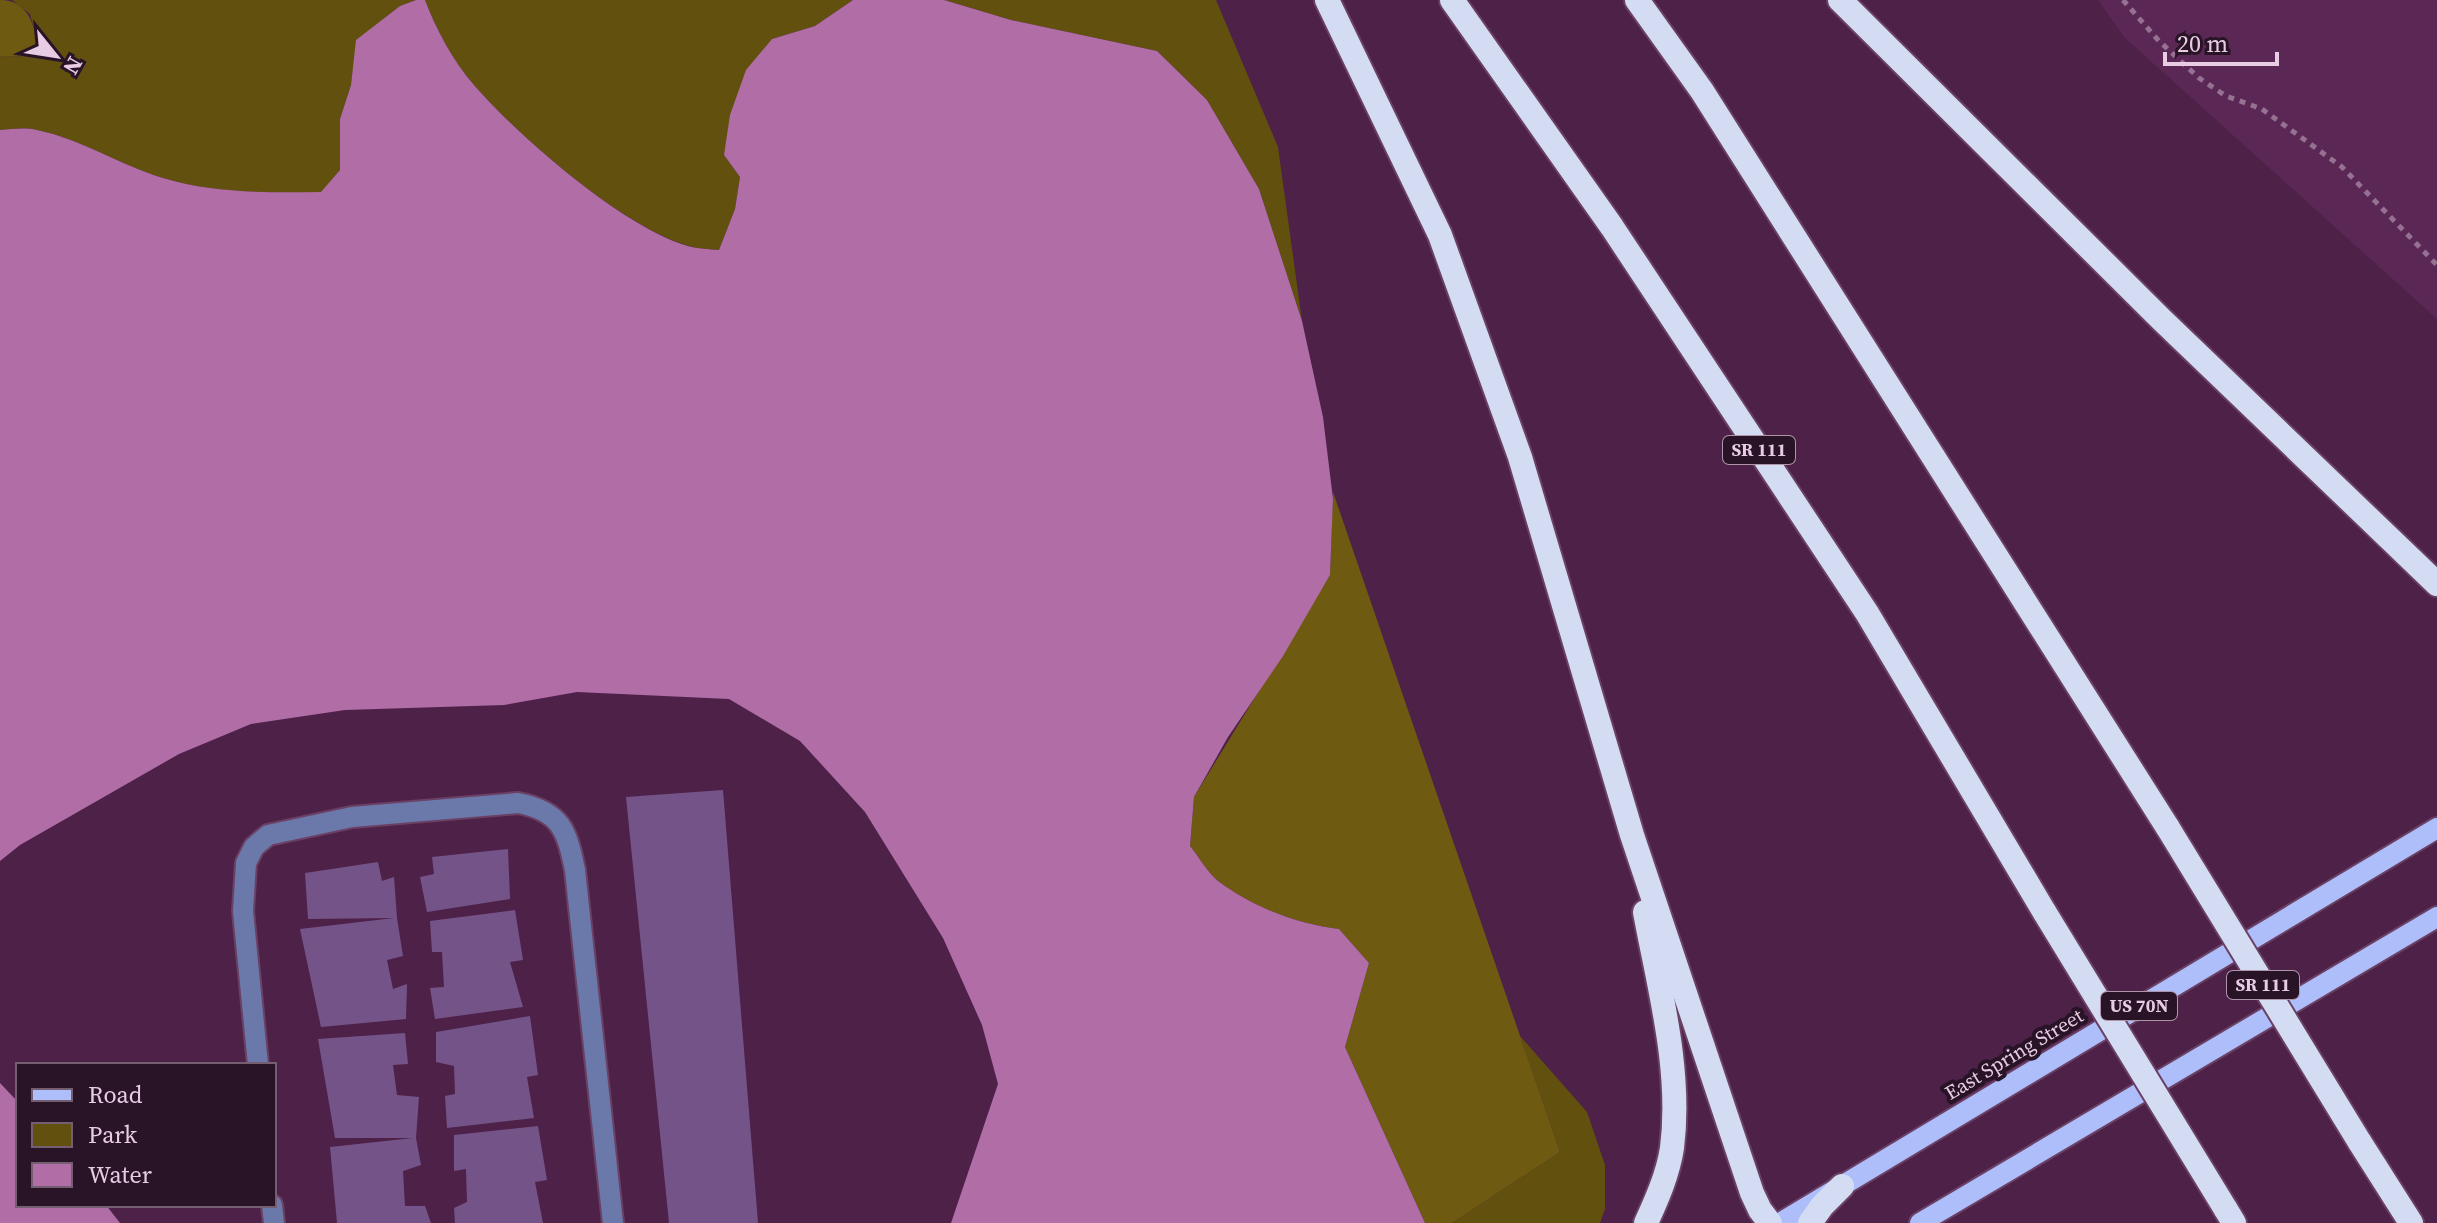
<svg xmlns="http://www.w3.org/2000/svg" width="2437" height="1223" font-family="'Source Serif 4',serif">
  <style>
    .built { fill: #5b2855 }
    .green { fill: #62500f }
    .forest { fill: #6f5a11 }
    .water { fill: #b06da6 }
    .building { fill: #745488 }
    .lines { fill: none; stroke-linecap: round; stroke-linejoin: round }
    .minor-casing { stroke: #6a4065; stroke-width: 24 }
    .major-casing { stroke: #6a4065; stroke-width: 24 }
    .highway-casing { stroke: #6a4065; stroke-width: 28 }
    .path { stroke: #967191; stroke-width: 5; stroke-dasharray: 6 6; stroke-linecap: butt }
    .minor { stroke: #6b79aa; stroke-width: 20 }
    .major { stroke: #adbefb; stroke-width: 20 }
    .highway { stroke: #d4dcf4; stroke-width: 24 }
    .highway-bridge-casing { stroke: #6a4065; stroke-width: 28; stroke-linecap: butt }
    .highway-bridge { stroke: #d4dcf4; stroke-width: 24 }
    .labels { text-anchor: middle; stroke-width: 8; stroke-linejoin: round; paint-order: stroke }
    .shield { fill: #281426; stroke: #ae95aa; stroke-width: 2 }
    .shield-label { font-size: 18px; font-weight: bold; fill: #e8cce3 }
    .street-label { font-size: 20px; fill: #e8cce3; stroke: #281426 }
  </style>
  <rect width="100%" height="100%" fill="#4e2149"/>
  <!-- built -->
  <path class="built" d="M2098,0H2437V319L2124,37Z"/>
  <!-- green -->
  <g class="green">
    <path d="M12,0H416L400,6L357,40L351,85L340,119V170L321,193C271,193 212,193 163,178C120,165 81,139 37,130C25,127 12,129 0,130V56L41,57L30,14Z"/>
    <path d="M425,0H853L815,26L772,39L724,155L740,177L735,209L719,250C709,249 698,249 689,246C624,228 518,136 474,85C453,61 436,29 425,0Z"/>
    <path d="M944,0H1216L1278,147L1302,321L1259,189L1207,100L1157,51L1011,20Z"/>
    <path d="M1520,1036L1587,1112L1605,1165V1209L1600,1223H1452L1560,1152Z"/>
  </g>
  <!-- forest -->
  <g class="forest">
    <path d="M0,0C32,0 35,32 41,57L0,56Z"/>
    <path d="M1333,492L1560,1152L1452,1223H1425L1345,1047L1369,963L1339,929C1296,924 1253,907 1218,881C1207,872 1199,857 1190,846L1194,797L1330,575Z"/>
  </g>
  <!-- water -->
  <g class="water">
    <path d="M416,0H425C436,29 453,61 474,85C518,136 624,228 688,246C698,249 709,249 719,250L735,209L740,177L724,155L730,115L746,70L772,39L815,26L853,0H944L1011,20L1157,51L1207,100L1259,189L1302,321L1323,417L1333,499L1330,575L1283,656L1228,737L1194,797L1190,846C1199,857 1207,872 1218,881C1253,907 1296,924 1339,929L1369,963L1345,1047L1425,1223H951L998,1084L982,1025L943,938L865,812L800,741L729,699L577,692L504,705L345,710L251,724L179,754L20,845L0,861V130C12,129 25,127 37,130C81,139 120,165 163,178C212,193 271,193 321,192L340,170V119L351,85L356,40L400,6Z"/>
    <path d="M0,1083L18,1102V1205H106L120,1223H0Z"/>
  </g>
  <!-- building -->
  <g class="building">
    <path d="M723,790L758,1223H669L626,797Z"/>
    <path d="M508,849L510,899L427,912L420,877L434,874L432,857Z"/>
    <path d="M378,862L382,881L394,877L397,918L403,956L387,960L393,989L407,984L406,1019L321,1027L300,929L394,918L308,919L305,873Z"/>
    <path d="M515,910L523,960L510,962L523,1007L435,1019L430,988L444,987L442,952H432L430,921Z"/>
    <path d="M530,1016L538,1075L527,1077L534,1118L447,1128L445,1096L455,1094L454,1066L436,1062V1032Z"/>
    <path d="M405,1033L408,1064L393,1065L397,1095L419,1097L416,1138L421,1165L403,1171L405,1206H425L431,1223H337L330,1147L413,1138H335L318,1039Z"/>
    <path d="M538,1126L547,1180L535,1182L543,1223H455L454,1208L467,1202L466,1169L454,1171V1135Z"/>
  </g>
  <g class="lines">
    <!-- minor casing -->
    <g class="minor-casing">
      <g id="minor">
        <path d="M258,1065L243,911L246,863L254,847L268,835L352,817L518,803C561,811 567,831 575,870L613,1223"/>
        <path d="M272,1205L274,1223"/>
      </g>
    </g>
    <!-- major casing -->
    <g class="major-casing">
      <g id="major">
        <path d="M1780,1223L2437,828"/>
        <path d="M1920,1223L2437,917"/>
      </g>
    </g>
    <!-- highway casing -->
    <g class="highway-casing">
      <g id="highway">
        <path d="M1327,0L1440,235L1520,457L1632,835L1752,1193L1760,1210L1770,1223"/>
        <path d="M1452,0L1612,227L1867,613L2045,913"/>
        <path d="M1637,0L1702,91L2168,828"/>
        <path d="M1840,0L2162,320L2437,584"/>
        <path d="M1645,912C1659,988 1682,1070 1672,1148C1668,1174 1657,1199 1646,1223"/>
        <path d="M2359,1141L2411,1223"/>
        <path d="M2225,1208L2234,1223"/>
        <path d="M1810,1223L1822,1206L1842,1186"/>
      </g>
    </g>
    <!-- path -->
    <path class="path" d="M2123,0L2159,41L2199,78L2226,96L2262,109L2342,167L2437,265"/>
    <!-- minor -->
    <use href="#minor" class="minor"/>
    <!-- major -->
    <use href="#major" class="major"/>
    <!-- highway -->
    <use href="#highway" class="highway"/>
    <!-- highway-bridge casing -->
    <g class="highway-bridge-casing">
      <g id="highway-bridge">
        <path d="M2168,828L2359,1141"/>
        <path d="M2045,913L2225,1208"/>
      </g>
    </g>
    <!-- highway-bridge -->
    <use href="#highway-bridge" class="highway-bridge"/>
  </g>
  <g class="labels">
    <!-- shield labels -->
    <g class="shield">
      <rect x="1723" y="436" width="72" height="28" rx="6"/>
      <rect x="2227" y="971" width="72" height="28" rx="6"/>
      <rect x="2101" y="992" width="76" height="28" rx="6"/>
    </g>
    <g class="shield-label">
      <text x="1759" y="456">SR 111</text>
      <text x="2263" y="991">SR 111</text>
      <text x="2139" y="1012">US 70N</text>
    </g>
    <!-- street labels -->
    <g class="street-label">
      <text transform="translate(2014 1054) rotate(-31)" y="7">East Spring Street</text>
    </g>
  </g>
  <!-- legend -->
  <rect x="16" y="1063" width="260" height="144" fill="#281426" stroke="#755e72" stroke-width="2"/>
  <rect x="32" y="1089" width="40" height="12" fill="#adbefb" stroke="#755e72" stroke-width="2"/>
  <text x="88" y="1103" font-size="24" fill="#e8cce3">Road</text>
  <rect x="32" y="1123" width="40" height="24" fill="#62500f" stroke="#755e72" stroke-width="2"/>
  <text x="88" y="1143" font-size="24" fill="#e8cce3">Park</text>
  <rect x="32" y="1163" width="40" height="24" fill="#b06da6" stroke="#755e72" stroke-width="2"/>
  <text x="88" y="1183" font-size="24" fill="#e8cce3">Water</text>
  <!-- north arrow -->
  <g transform="translate(56 56) rotate(120)" stroke="#281426" stroke-width="6" paint-order="stroke">
  <path d="M0-6L14 30L0 20L-14 30Z" fill="#e8cce3"/>
  <text y="-12" font-size="22" font-weight="bold" text-anchor="middle" fill="#e8cce3">N</text>
  </g>
  <!-- scale -->
  <path d="M2165 52v12h112v-12" fill="none" stroke="#e8cce3" stroke-width="4"/>
  <text x="2177" y="52" font-size="24" fill="#e8cce3" stroke="#281426" stroke-width="6" paint-order="stroke">20 m</text>
</svg>
